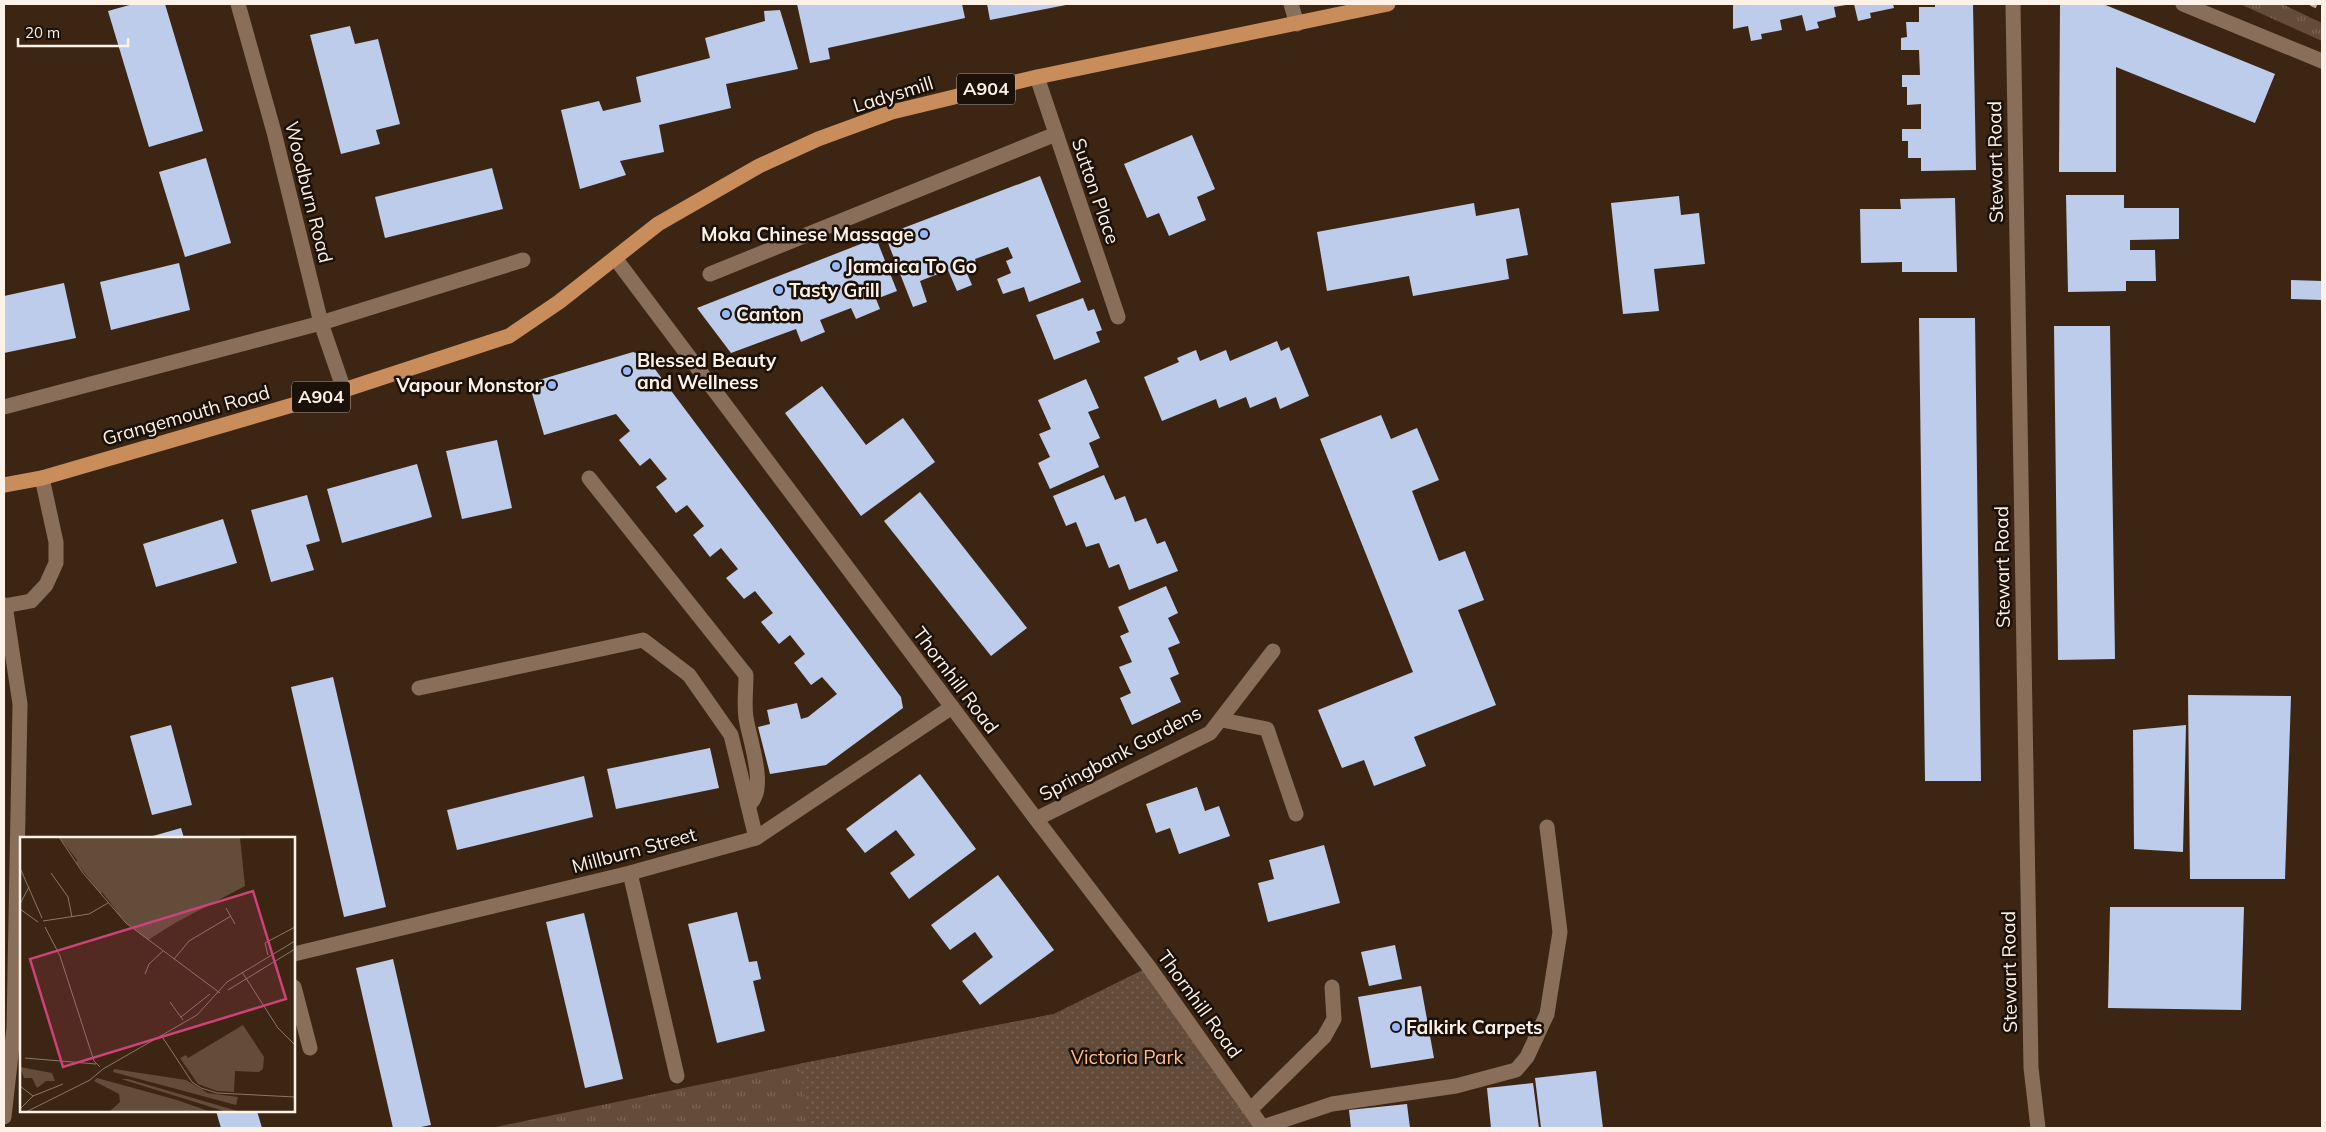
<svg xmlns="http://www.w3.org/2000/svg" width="2326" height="1132" font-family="Mulish,sans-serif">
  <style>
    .grass { fill: url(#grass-tufts) }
    .garden { fill: url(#garden-dots) }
    .building { fill: #becceb }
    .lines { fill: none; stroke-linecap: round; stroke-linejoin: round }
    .minor { stroke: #896e5a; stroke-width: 15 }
    .major { stroke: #c98d5c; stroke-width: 15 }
    .rail { stroke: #c0b1a4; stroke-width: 4; stroke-dasharray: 6 6; stroke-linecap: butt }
    .poi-dot { fill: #96b6fd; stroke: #1b1109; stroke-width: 2 }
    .labels { text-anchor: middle; stroke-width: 5; stroke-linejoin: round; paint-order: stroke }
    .shield { fill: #1b1109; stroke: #b9aea5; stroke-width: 1 }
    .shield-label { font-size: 18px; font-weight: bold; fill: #fdf1e8 }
    .street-label { font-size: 19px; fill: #fdf1e8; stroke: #1b1109 }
    .poi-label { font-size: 19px; font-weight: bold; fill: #fdf1e8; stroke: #1b1109; text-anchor: start }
    .park-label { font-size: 19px; fill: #febe8c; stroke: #1b1109 }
    .inset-road { fill: none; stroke: #897768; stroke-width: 1 }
    .view { fill: #ce4377; fill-opacity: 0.15; stroke: #ce4377; stroke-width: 2.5 }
    .inset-edge { fill: none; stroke: #fdf1e8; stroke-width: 2.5 }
  </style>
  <defs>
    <pattern id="grass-tufts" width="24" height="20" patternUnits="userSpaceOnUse" patternTransform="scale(1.25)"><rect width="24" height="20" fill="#634c3a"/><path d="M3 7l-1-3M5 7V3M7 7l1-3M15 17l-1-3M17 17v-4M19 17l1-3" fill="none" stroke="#7a6656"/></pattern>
    <pattern id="garden-dots" width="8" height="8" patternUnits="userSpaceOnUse" patternTransform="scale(1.25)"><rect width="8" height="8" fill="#634c3a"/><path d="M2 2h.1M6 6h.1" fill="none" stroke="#7a6656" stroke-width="1.8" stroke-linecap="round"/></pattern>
  </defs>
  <rect width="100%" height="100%" fill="#3c2613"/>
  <!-- grass -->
  <g class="grass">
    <path d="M2240,4H2282L2322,23V41Z"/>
    <path d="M1149,967L1263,1128H491L799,1064L1054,1014Z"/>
  </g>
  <!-- garden -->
  <path class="garden" d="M1149,967L1263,1128H847L809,1123L799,1064L1054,1014Z"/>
  <!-- building -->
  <g class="building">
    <path d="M133,4H165L203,131L149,147L108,11Z"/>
    <path d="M797,4H962L965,18L828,48L830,59L810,63Z"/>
    <path d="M987,4H1066V5L990,20Z"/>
    <path d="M1733,4H1846V5L1834,7L1836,17L1817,22L1819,28L1806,31L1802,15L1780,20L1782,30L1761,34L1762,39L1751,41L1748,26L1733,29Z"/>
    <path d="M1854,4H1893L1894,8L1870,13L1871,18L1858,21Z"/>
    <path d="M1935,4H1973L1976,170L1921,171V158H1908V141H1902V129H1921V104L1907,105V87H1902V75H1920L1919,50H1901V38L1907,37L1906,22H1919V7H1935Z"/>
    <path d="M2060,4H2103L2275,74L2255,123L2116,67V172H2059Z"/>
    <path d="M780,10L798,69L726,84L731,108L659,125L664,152L620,161L626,175L580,189L561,110L599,101L603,111L641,102L636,77L710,58L705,38L765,21L764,11Z"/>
    <path d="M350,26L355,44L378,39L400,124L376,130L380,144L341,154L310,35Z"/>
    <path d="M1192,135L1215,189L1197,197L1206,220L1169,236L1159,213L1147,218L1124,164Z"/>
    <path d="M206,158L231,243L185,257L159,172Z"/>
    <path d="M492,168L503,209L385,238L375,197Z"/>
    <path d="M1040,176L1081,282L1029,302L1024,287L1003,294L997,279L1011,273L1006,261L1013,258L1008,247L975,259L977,267L966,271L972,285L957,291L948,270L920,281L927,302L913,307L885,235Z"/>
    <path d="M2066,195H2124V208H2179V239L2130,240V250H2155L2156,281H2126V291L2068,292Z"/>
    <path d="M1679,196L1681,215L1699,213L1705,264L1654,269L1659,311L1623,314L1611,203Z"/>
    <path d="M1955,198L1957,272H1902V262L1861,263L1860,209H1901L1900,199Z"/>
    <path d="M1474,203L1476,216L1519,208L1528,255L1506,259L1509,279L1413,296L1409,276L1327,291L1317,232Z"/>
    <path d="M876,238L897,291L876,299L880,309L856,319L851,308L820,320L825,332L801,342L796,329L731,353L697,308Z"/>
    <path d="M179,263L190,310L111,330L100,282Z"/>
    <path d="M2291,280L2322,281V300L2291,299Z"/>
    <path d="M64,283L76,338L4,353V296Z"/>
    <path d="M1083,298L1088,311L1094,309L1102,330L1096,332L1100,342L1054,360L1036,315Z"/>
    <path d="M1919,318H1975L1981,781H1925Z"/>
    <path d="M2054,326H2110L2115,659L2058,660Z"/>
    <path d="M1277,341L1281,351L1289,347L1309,396L1280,409L1276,397L1250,408L1246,397L1219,408L1216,399L1162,421L1144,377L1179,362L1177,358L1196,350L1200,361L1226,350L1230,361Z"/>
    <path d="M633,352L645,356L901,697L903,708L826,765L770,774L758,727L770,724L767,710L797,703L801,719L808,717L837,694L822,677L811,685L794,663L805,654L790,635L779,644L761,622L773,613L755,591L744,599L726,578L738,569L721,548L710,557L693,535L704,526L687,505L676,513L656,487L667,479L650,458L640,466L619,440L630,431L616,414L544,435L529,383Z"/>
    <path d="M1086,379L1099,408L1088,412L1100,438L1089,443L1099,467L1050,489L1038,463L1050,457L1039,434L1051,429L1038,400Z"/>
    <path d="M822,386L866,445L903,418L935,462L861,516L785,413Z"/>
    <path d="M1381,415L1391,439L1417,428L1439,480L1412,491L1439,561L1465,551L1484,600L1458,610L1496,705L1414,737L1426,766L1374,786L1364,760L1342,768L1318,710L1413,672L1320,439Z"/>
    <path d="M497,440L512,508L462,519L446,451Z"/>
    <path d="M417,464L432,517L342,543L327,489Z"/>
    <path d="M1104,475L1115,500L1125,496L1135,522L1146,518L1157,544L1165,541L1178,571L1129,590L1119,564L1109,568L1099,543L1086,547L1076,522L1066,526L1053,496Z"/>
    <path d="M920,492L1027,628L991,656L884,521Z"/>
    <path d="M307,495L320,541L306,545L314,570L271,582L251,510Z"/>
    <path d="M223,519L237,563L156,587L143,544Z"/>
    <path d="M1166,586L1178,613L1168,618L1180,643L1168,648L1179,674L1170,678L1181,702L1132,725L1120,698L1131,693L1119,667L1132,662L1120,636L1129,632L1118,607Z"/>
    <path d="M333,677L386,907L344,917L291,687Z"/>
    <path d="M2188,695L2291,696L2285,879H2190Z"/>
    <path d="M171,725L192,805L152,815L130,736Z"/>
    <path d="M2186,725L2183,852L2134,849L2133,730Z"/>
    <path d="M710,748L719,788L616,809L607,769Z"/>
    <path d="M920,774L976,849L909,899L890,873L915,855L896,830L865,853L846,829Z"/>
    <path d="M584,776L593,817L457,850L447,810Z"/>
    <path d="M1197,787L1205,811L1219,806L1230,836L1179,854L1170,828L1156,833L1146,804Z"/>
    <path d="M181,828L184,838H146Z"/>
    <path d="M1324,845L1340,903L1268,922L1258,883L1274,879L1269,860Z"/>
    <path d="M998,875L1054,950L980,1005L962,981L993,957L975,932L950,950L931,925Z"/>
    <path d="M2110,907H2244L2241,1010L2108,1008Z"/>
    <path d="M737,912L749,962L757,961L761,979L753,981L765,1031L717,1043L688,924Z"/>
    <path d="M584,913L623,1079L585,1088L546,922Z"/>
    <path d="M1395,945L1402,979L1369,986L1361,952Z"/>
    <path d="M393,959L431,1125L416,1128H393L356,968Z"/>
    <path d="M1421,986L1434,1058L1371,1068L1358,997Z"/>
    <path d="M1596,1071L1603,1128H1541L1535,1078Z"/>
    <path d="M1533,1083L1539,1128H1491L1487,1088Z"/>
    <path d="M1407,1104L1410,1128H1351L1349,1110Z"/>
    <path d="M216,1111H257L262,1128H221Z"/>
  </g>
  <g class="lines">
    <!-- minor -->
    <g class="minor">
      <path d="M238,4L274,132L321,323L344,390"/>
      <path d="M1291,4L1297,24"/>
      <path d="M2013,4L2031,1068L2038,1128"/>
      <path d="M2183,4L2322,61"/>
      <path d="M1037,77L1118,317"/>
      <path d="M615,258L1036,819L1149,967L1263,1128"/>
      <path d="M710,274L1056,134"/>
      <path d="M4,407L321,323L523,260"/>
      <path d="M589,478L746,675C746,689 744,705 746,718C749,738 769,792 748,805"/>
      <path d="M4,606L31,601L46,585L56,563V542L42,478"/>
      <path d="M419,688L643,640L689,675L731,735L756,838"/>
      <path d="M1222,720L1267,729L1296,814"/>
      <path d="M1036,819L1210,733L1273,651"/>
      <path d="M630,873L677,1076"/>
      <path d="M294,954L630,873L756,838L952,707"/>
      <path d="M294,987L310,1048"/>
      <path d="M1251,1109L1324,1037L1334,1019L1332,987"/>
      <path d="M4,1117L14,1028L20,704L5,605"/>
      <path d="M1263,1127L1332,1104L1456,1086L1516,1070L1527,1057L1547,1014L1560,932L1547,827"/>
    </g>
    <!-- major -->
    <path class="major" d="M4,485L42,478L344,390L509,336L559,302L658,224L759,166L818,139L892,112L1037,77L1388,4"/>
    <!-- rail -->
    <path class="rail" d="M2311,4L2322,9"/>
  </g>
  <!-- markers -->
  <g class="poi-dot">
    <circle cx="924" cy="234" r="5"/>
    <circle cx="836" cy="266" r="5"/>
    <circle cx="779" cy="290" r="5"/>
    <circle cx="726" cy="314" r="5"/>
    <circle cx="627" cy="371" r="5"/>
    <circle cx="552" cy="385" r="5"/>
    <circle cx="1396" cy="1027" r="5"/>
  </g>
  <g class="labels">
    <!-- shield labels -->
    <g class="shield">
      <rect x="957" y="73.5" width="58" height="31" rx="4"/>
      <rect x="292" y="381.5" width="58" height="31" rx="4"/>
    </g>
    <g class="shield-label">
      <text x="986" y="95">A904</text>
      <text x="321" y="403">A904</text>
    </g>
    <!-- street labels -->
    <g class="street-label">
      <text transform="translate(893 94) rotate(-17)" y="7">Ladysmill</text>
      <text transform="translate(1995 162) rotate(-91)" y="7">Stewart Road</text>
      <text transform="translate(1096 191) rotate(71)" y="7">Sutton Place</text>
      <text transform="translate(309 192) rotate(76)" y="7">Woodburn Road</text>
      <text transform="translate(186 415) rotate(-16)" y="7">Grangemouth Road</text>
      <text transform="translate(2002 567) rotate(-91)" y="7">Stewart Road</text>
      <text transform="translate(956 680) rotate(53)" y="7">Thornhill Road</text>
      <text transform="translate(1120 753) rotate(-28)" y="7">Springbank Gardens</text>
      <text transform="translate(634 850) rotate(-15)" y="7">Millburn Street</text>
      <text transform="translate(2009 972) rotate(-91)" y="7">Stewart Road</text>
      <text transform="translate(1200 1004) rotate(54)" y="7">Thornhill Road</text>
    </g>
    <!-- poi labels -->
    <g class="poi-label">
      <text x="914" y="241" text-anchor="end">Moka Chinese Massage</text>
      <text x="846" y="273">Jamaica To Go</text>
      <text x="789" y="297">Tasty Grill</text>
      <text x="736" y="321">Canton</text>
      <text x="637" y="367">Blessed Beauty<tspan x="637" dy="22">and Wellness</tspan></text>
      <text x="542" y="392" text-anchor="end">Vapour Monstor</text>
      <text x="1406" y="1034">Falkirk Carpets</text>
    </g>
    <!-- park labels -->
    <g class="park-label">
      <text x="1127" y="1064">Victoria Park</text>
    </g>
  </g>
  <!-- overview -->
  <g transform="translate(20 837)">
    <rect width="275" height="275" fill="#3c2613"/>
    <path d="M39,0H220L225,49L136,96L128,103L106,86ZM223,188L244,220L243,232L239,235L215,234L214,255L197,254L178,247L160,221L166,218L168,221ZM94,232L166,243L188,256L218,260L216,268L93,235ZM77,241L157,263L191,275H89L100,265L99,257L74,244ZM101,242H108L221,275H207Z" fill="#634c3a"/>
    <path d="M78,10L100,46L88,45L81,57L56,25L66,14ZM116,55L135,77L156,78L158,84L128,103L97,76L103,69L102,62ZM0,230L32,236L35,244H26L17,251L12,241H4Z" fill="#634c3a"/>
    <path d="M147,0H180L204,40L179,55L154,14L178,55L153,69L122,15ZM89 10a7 7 0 1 1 14 0a7 7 0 1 1-14 0Z" fill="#634c3a"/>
    <path class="inset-road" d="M39,0L63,36L106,86L200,156M0,31L22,81M31,36L48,60L52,80M0,67L9,50M206,71L215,87M0,72L18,85M23,84L69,77L88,66M25,90L40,119L74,224L80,230M248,118L245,106L275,90M154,122L169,104L211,79M222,135L258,191L275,208M125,137L129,127L143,114M208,153L275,112M150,165L163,183M161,180L190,157M141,198L172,245L181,251L197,256L275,260M5,221L76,227M0,249L13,259M0,272L13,259L43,247M6,275L70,243L83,232L177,178L207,145L275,104"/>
    <path class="view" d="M233,54L266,162L43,230L10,122Z"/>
    <rect width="275" height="275" class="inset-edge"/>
  </g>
  <!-- border -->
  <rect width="2326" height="1132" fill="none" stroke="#fdf1e8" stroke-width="10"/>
  <!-- scale -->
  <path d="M18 38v8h110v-8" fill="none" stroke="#fdf1e8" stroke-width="2.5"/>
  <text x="25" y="38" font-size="15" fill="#fdf1e8" stroke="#1b1109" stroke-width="4" paint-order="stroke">20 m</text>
</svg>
